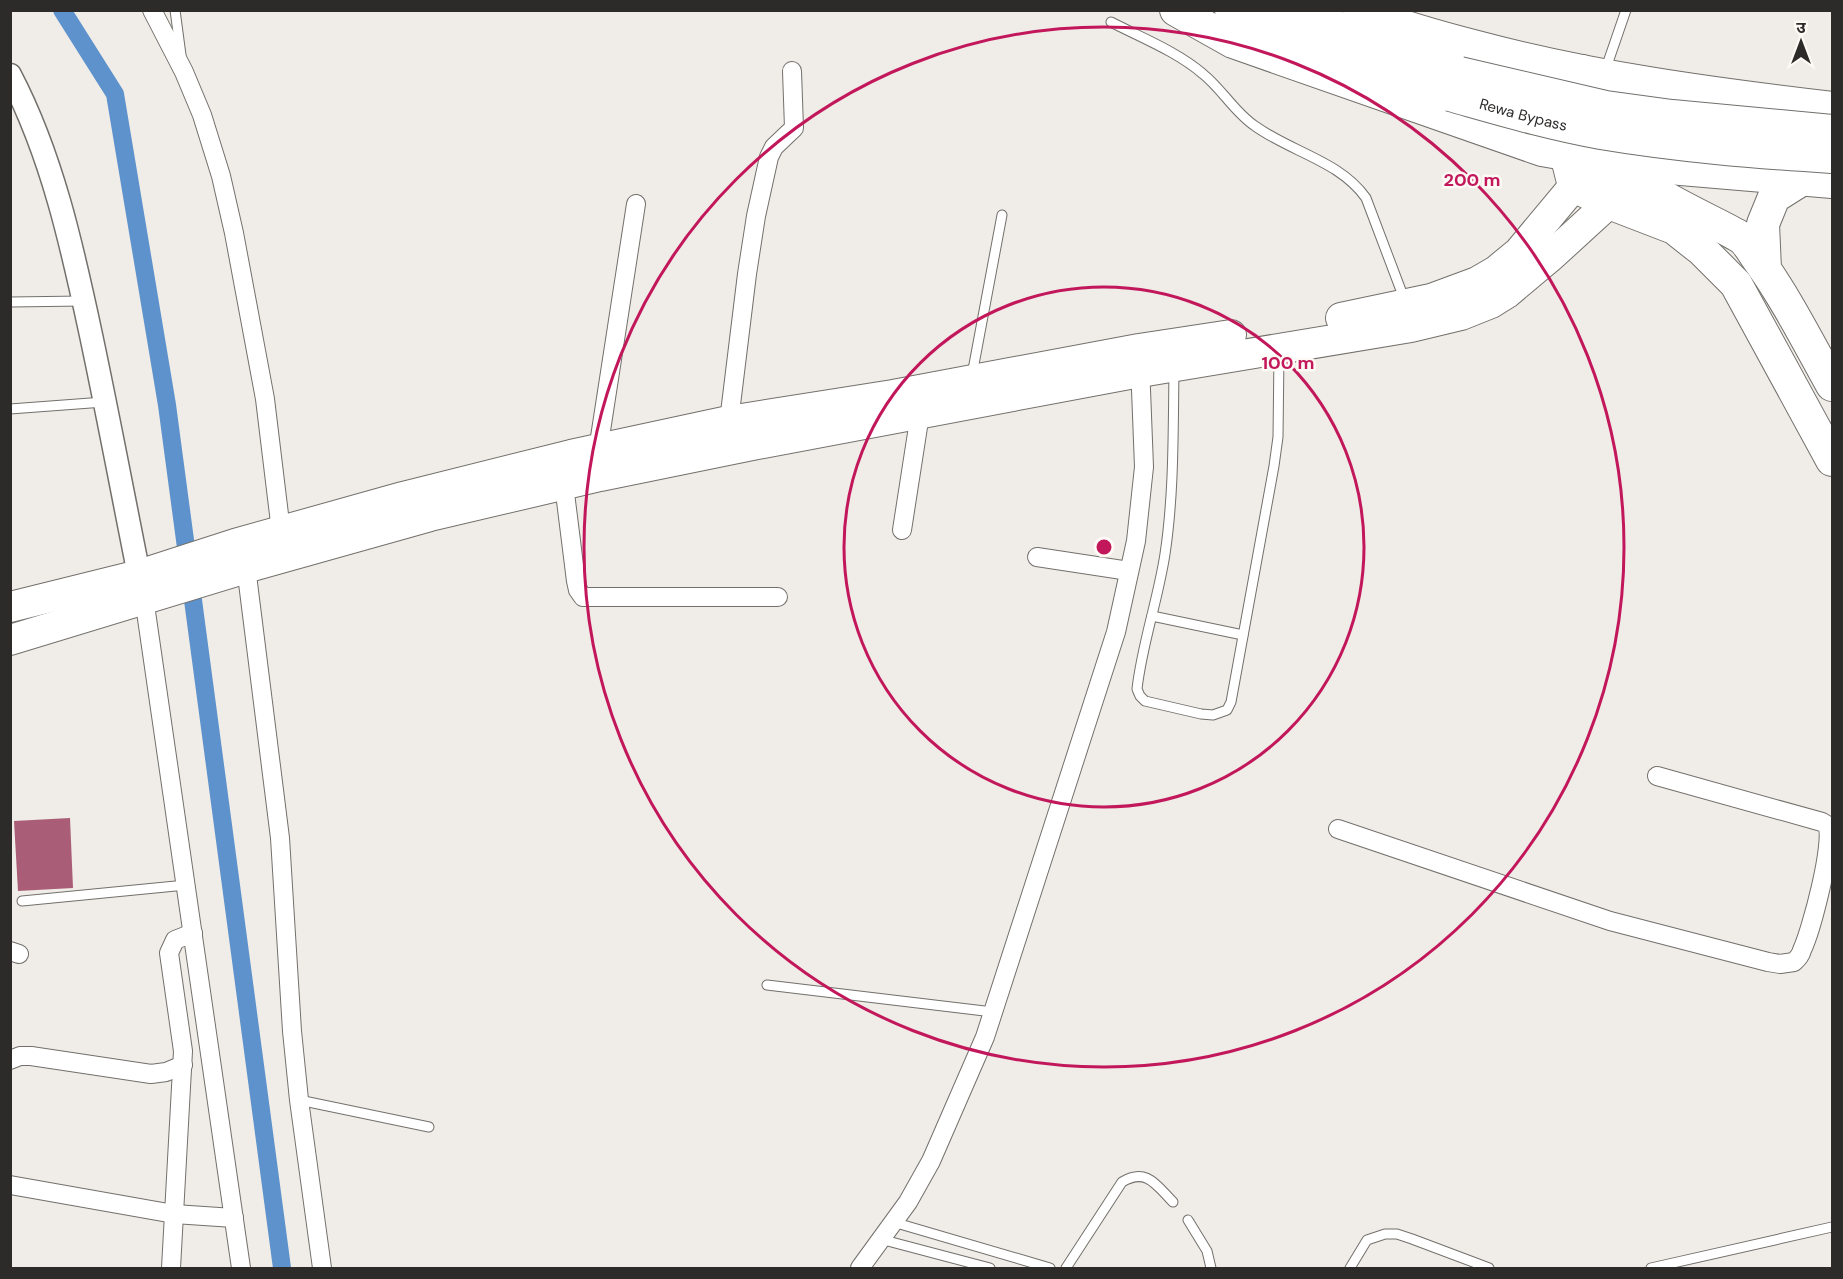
<svg xmlns="http://www.w3.org/2000/svg" width="1843" height="1279" font-family="'DM Sans','Noto Sans Devanagari',sans-serif">
  <style>
    .lines { fill: none; stroke-linecap: round; stroke-linejoin: round }
    .canal { stroke: #5d92cc; stroke-width: 18 }
    .building { fill: #aa5d77 }
    .service-casing { stroke: #73706c; stroke-width: 11 }
    .minor-casing { stroke: #73706c; stroke-width: 20 }
    .tertiary-casing { stroke: #73706c; stroke-width: 25 }
    .primary-casing { stroke: #73706c; stroke-width: 32 }
    .trunk-casing { stroke: #73706c; stroke-width: 34 }
    .service { stroke: #fff; stroke-width: 9 }
    .minor { stroke: #fff; stroke-width: 18 }
    .tertiary { stroke: #fff; stroke-width: 22 }
    .primary { stroke: #fff; stroke-width: 30 }
    .trunk { stroke: #fff; stroke-width: 32 }
    .trunk-bridge-casing { stroke: #73706c; stroke-width: 34; stroke-linecap: butt }
    .trunk-bridge { stroke: #fff; stroke-width: 32 }
    .ring { fill: none; stroke: #c2185b; stroke-width: 3 }
    .labels { text-anchor: middle; stroke-width: 5; stroke-linejoin: round; paint-order: stroke }
    .street-label { font-size: 15px; fill: #2d2b2a; stroke: #fdf9f4 }
    .centre { fill: #c2185b; stroke: #fdf9f4; stroke-width: 3 }
    .ring-label { font-size: 18px; text-anchor: middle; font-weight: bold; fill: #c2185b; stroke: #fdf9f4; stroke-width: 5; stroke-linejoin: round; paint-order: stroke }
  </style>
  <rect width="100%" height="100%" fill="#f0ece7"/>
  <g class="lines">
    <!-- canal -->
    <path class="canal" d="M62,10L115,94L167,405L282,1268"/>
  </g>
  <!-- building -->
  <path class="building" d="M70,818L73,888L18,891L14,821Z"/>
  <g class="lines">
    <!-- service casing -->
    <g class="service-casing">
      <g id="service">
        <path d="M175,10L181,55"/>
        <path d="M1111,22C1140,37 1178,52 1203,74C1222,89 1235,113 1255,126C1291,152 1340,161 1366,198L1405,301"/>
        <path d="M1605,71L1626,10"/>
        <path d="M10,302L83,301"/>
        <path d="M1174,371C1173,433 1174,494 1165,554C1158,600 1142,644 1137,689L1140,696L1145,701L1201,714L1213,715L1227,710L1231,702L1274,466L1278,437L1279,354"/>
        <path d="M972,375L1002,215"/>
        <path d="M10,409L104,402"/>
        <path d="M1152,616L1243,635"/>
        <path d="M22,901L186,885"/>
        <path d="M767,985L993,1012"/>
        <path d="M299,1100L429,1127"/>
        <path d="M1188,1220L1207,1251L1211,1268"/>
        <path d="M893,1222L1050,1268"/>
        <path d="M880,1239L990,1268"/>
        <path d="M1066,1268L1122,1182C1147,1167 1157,1186 1173,1202"/>
        <path d="M1350,1268L1367,1240L1385,1234H1397L1412,1239L1489,1268"/>
        <path d="M1651,1268L1832,1227"/>
      </g>
    </g>
    <!-- minor casing -->
    <g class="minor-casing">
      <g id="minor">
        <path d="M152,10L184,72L202,115L221,176L234,233L265,399L281,531"/>
        <path d="M729,421L747,274L756,216L769,157L774,147L794,128L792,71"/>
        <path d="M599,456L598,450L636,204"/>
        <path d="M564,485L576,581L578,590L583,597H778"/>
        <path d="M902,530L920,414"/>
        <path d="M1037,557L1129,571"/>
        <path d="M246,567L280,838L292,1031L299,1100L322,1268"/>
        <path d="M143,591L241,1268"/>
        <path d="M1338,829L1610,921L1768,962L1780,964L1794,962C1798,958 1801,955 1802,950C1811,931 1835,842 1827,825L1822,822L1657,776"/>
        <path d="M10,951L19,954"/>
        <path d="M10,1060L20,1056H31L151,1074L166,1072L183,1065"/>
        <path d="M10,1185L174,1214L234,1218"/>
        <path d="M171,1268L183,1051L169,953L175,940L193,933"/>
        <path d="M860,1268L908,1202L931,1161L985,1037L1116,632L1136,541L1144,467L1140,364"/>
      </g>
    </g>
    <!-- tertiary casing -->
    <g class="tertiary-casing">
      <path id="tertiary" d="M10,75C52,155 72,246 91,335C108,415 123,495 139,575"/>
    </g>
    <!-- primary casing -->
    <g class="primary-casing">
      <g id="primary">
        <path d="M1341,318L1431,299L1477,282L1496,271L1519,252L1574,186L1626,170"/>
        <path d="M10,607L139,575L235,544L403,497L571,455L729,421L893,395L1139,349L1231,335"/>
        <path d="M10,640L256,565L430,516L600,476L752,445L1140,372L1411,327L1461,315L1491,303L1507,293L1551,256L1609,203L1645,186"/>
      </g>
    </g>
    <!-- trunk casing -->
    <g class="trunk-casing">
      <g id="trunk">
        <path d="M1176,10L1233,42L1542,150L1622,164L1832,182"/>
        <path d="M1231,10L1360,62L1450,95"/>
        <path d="M1291,10L1460,73"/>
        <path d="M1359,10C1397,26 1438,37 1477,47C1593,78 1713,94 1832,108"/>
        <path d="M1582,71L1566,154L1574,186L1609,203L1674,228L1702,250L1736,284L1832,460"/>
        <path d="M1622,161C1625,184 1718,223 1740,237C1747,241 1752,251 1757,258C1786,298 1808,342 1832,385"/>
        <path d="M1765,269L1763,224L1774,197L1801,180"/>
      </g>
    </g>
    <!-- service -->
    <use href="#service" class="service"/>
    <!-- minor -->
    <use href="#minor" class="minor"/>
    <!-- tertiary -->
    <use href="#tertiary" class="tertiary"/>
    <!-- primary -->
    <use href="#primary" class="primary"/>
    <!-- trunk -->
    <use href="#trunk" class="trunk"/>
    <!-- trunk-bridge casing -->
    <g class="trunk-bridge-casing">
      <g id="trunk-bridge">
        <path d="M1460,73L1606,107L1672,116L1832,131"/>
        <path id="s1" d="M1450,95C1500,109 1550,124 1601,133C1678,146 1755,152 1832,157"/>
      </g>
    </g>
    <!-- trunk-bridge -->
    <use href="#trunk-bridge" class="trunk-bridge"/>
  </g>
  <!-- distance rings -->
  <g class="ring">
    <circle cx="1104" cy="547" r="260"/>
    <circle cx="1104" cy="547" r="520"/>
  </g>
  <g class="labels">
    <!-- street labels -->
    <g class="street-label">
      <text dy="5" stroke="none"><textPath href="#s1" startOffset="76">Rewa Bypass</textPath></text>
    </g>
  </g>
  <circle cx="1104" cy="547" r="9" class="centre"/>
  <g class="ring-label">
    <text x="1472" y="186">200 m</text>
    <text x="1288" y="369">100 m</text>
  </g>
  <!-- border -->
  <rect width="1843" height="1279" fill="none" stroke="#2d2b2a" stroke-width="24"/>
  <!-- north arrow -->
  <g transform="translate(1801 42)" stroke="#fdf9f4" stroke-width="4.5" paint-order="stroke">
  <path d="M0-4.5L10 22L0 15L-10 22Z" fill="#2d2b2a"/>
  <text y="-9" font-size="16" font-weight="bold" text-anchor="middle" fill="#2d2b2a">उ</text>
  </g>
</svg>
